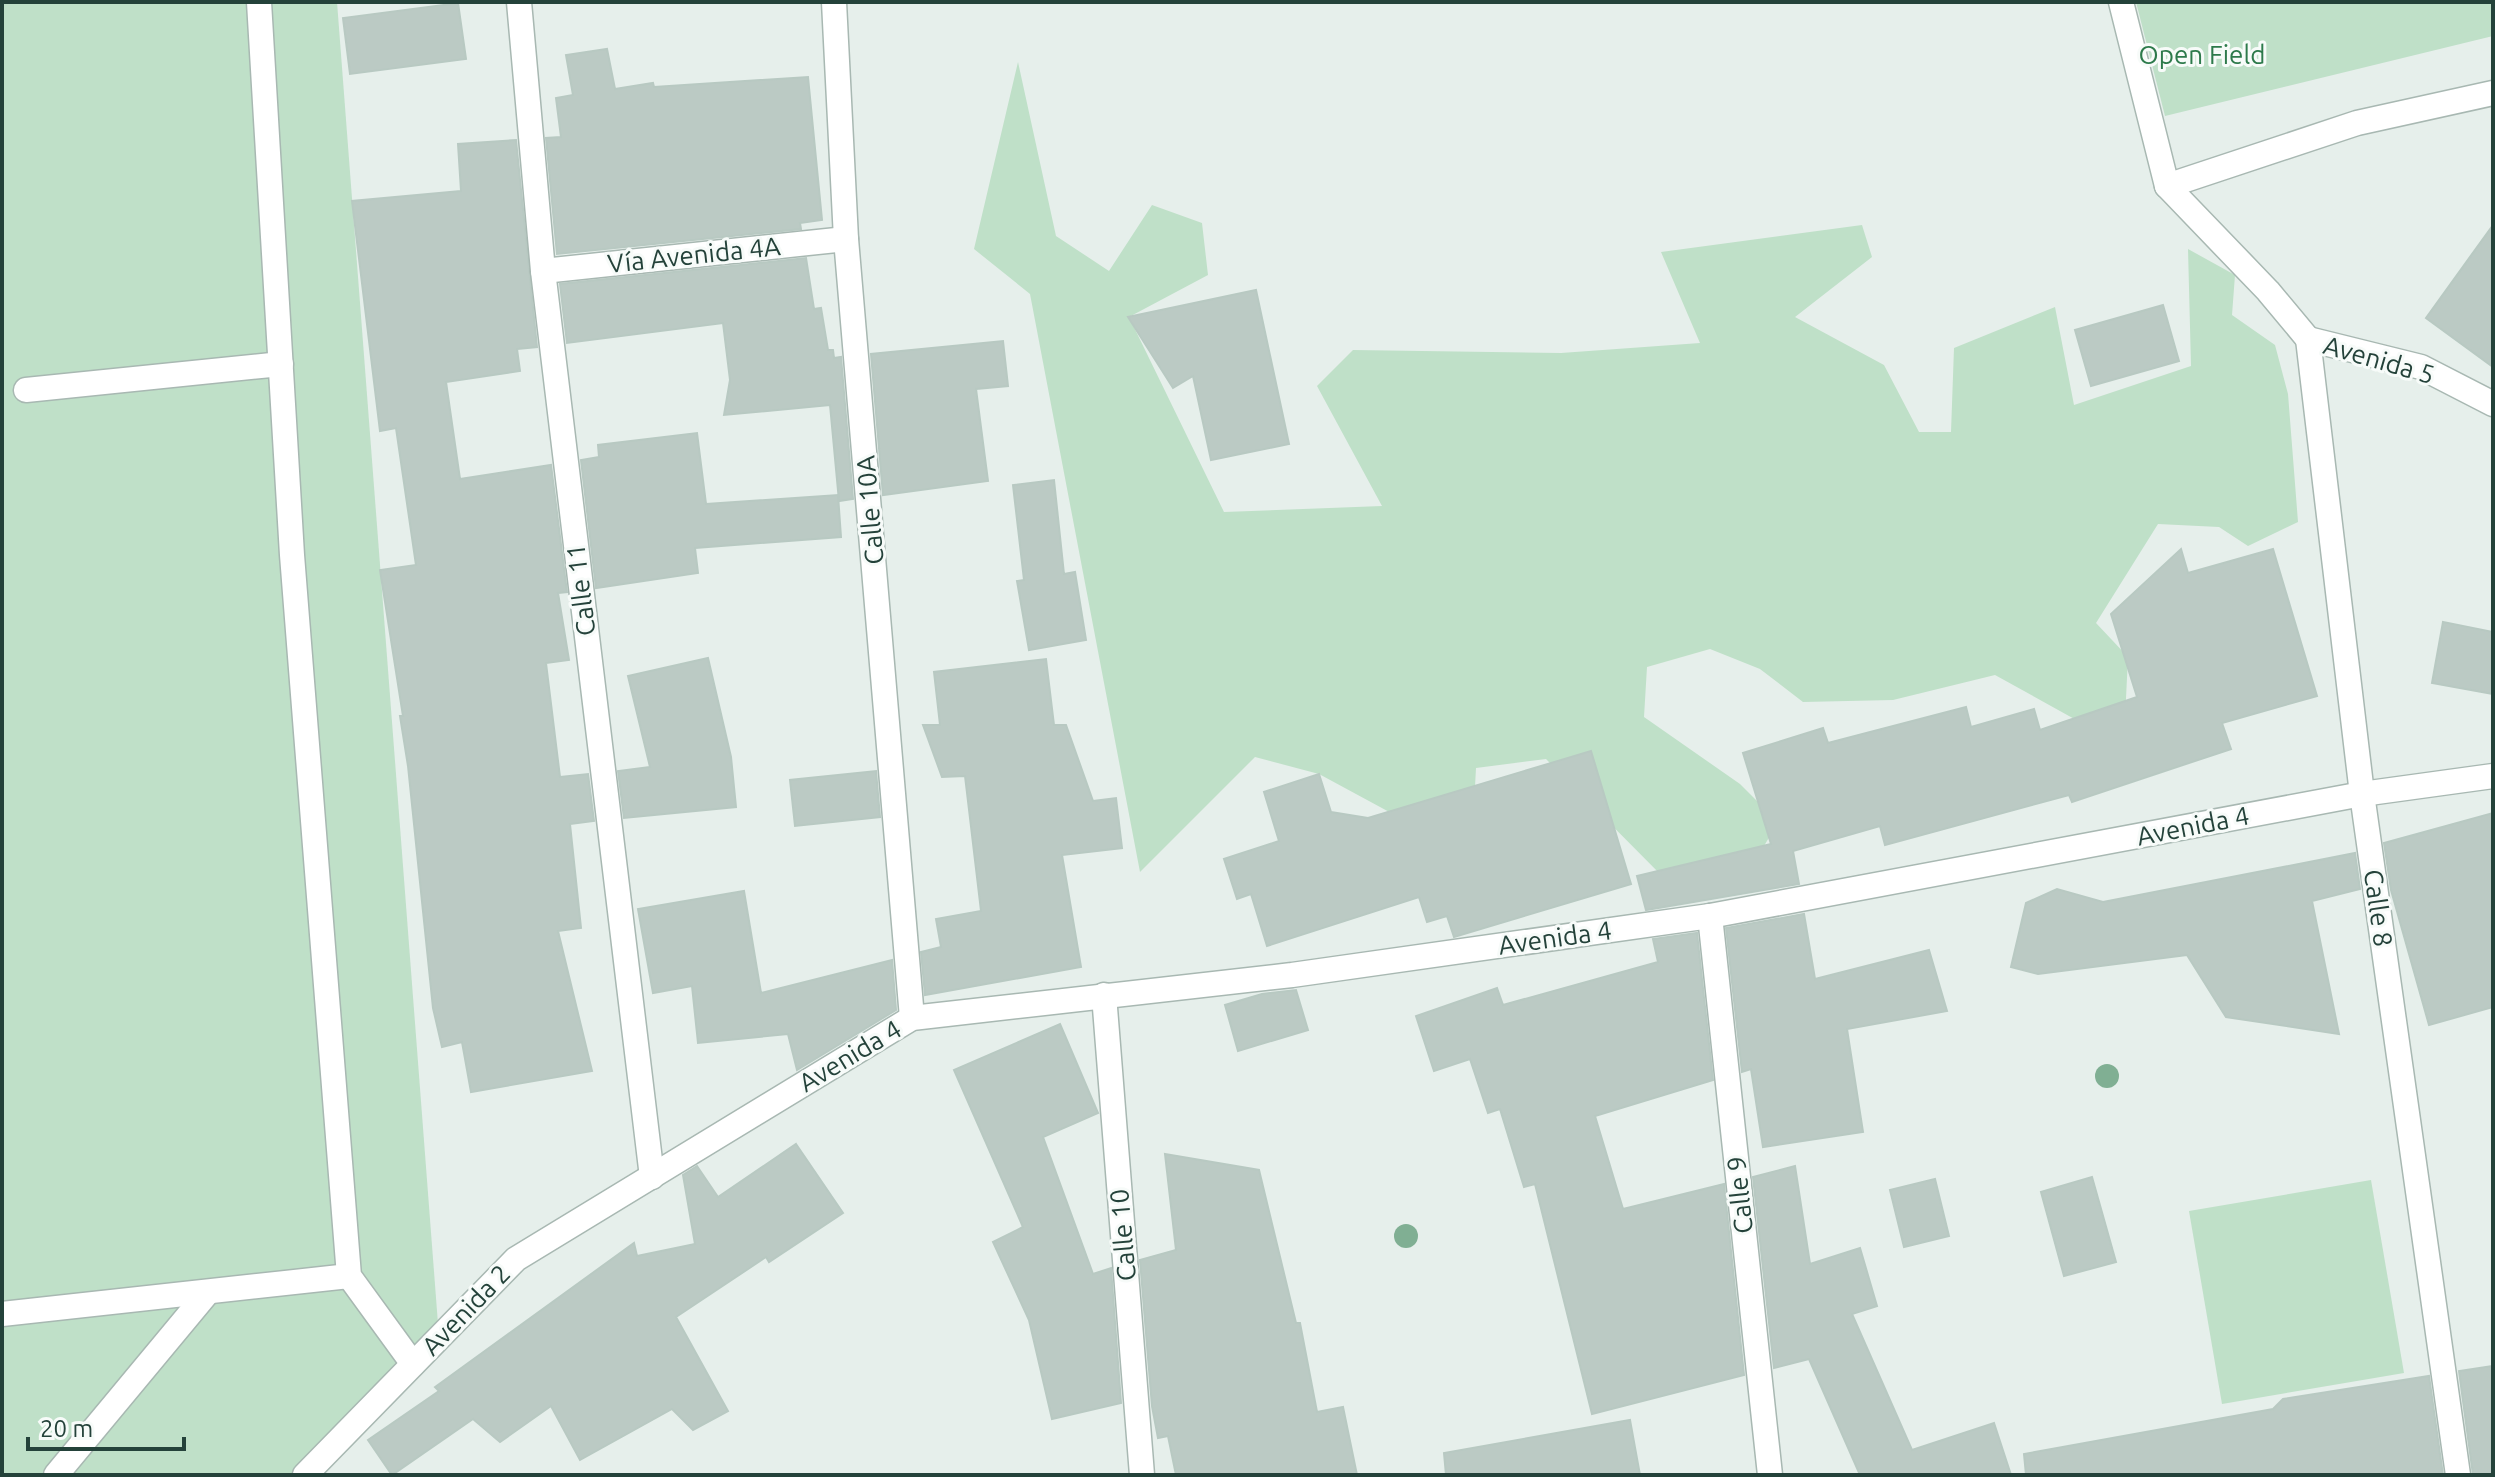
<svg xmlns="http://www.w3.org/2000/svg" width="2495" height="1477" font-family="Ubuntu,sans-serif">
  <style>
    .green { fill: #bfe0c8 }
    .building { fill: #bbcac4; stroke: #b8c9c2; stroke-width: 2 }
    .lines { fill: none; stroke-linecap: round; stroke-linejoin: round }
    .service-casing { stroke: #a8b8b2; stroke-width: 27 }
    .minor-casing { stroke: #a8b8b2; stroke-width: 27 }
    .service { stroke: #fff; stroke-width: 24 }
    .minor { stroke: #fff; stroke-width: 24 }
    .tree { fill: #80af93 }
    .labels { text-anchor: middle; stroke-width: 6; stroke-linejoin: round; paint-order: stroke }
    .park-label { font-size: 26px; fill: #2d7a4b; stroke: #f7fbf9 }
    .street-label { font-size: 26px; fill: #24423a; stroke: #f7fbf9 }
  </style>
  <rect width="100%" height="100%" fill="#e6efeb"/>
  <!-- green -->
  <g class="green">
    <path d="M2,2H337L439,1337L305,1475H2Z"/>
    <path d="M2136,2H2493V36L2165,116Z"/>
    <path d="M1018,62L1056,236L1109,271L1152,205L1202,223L1208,275L1129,317L1224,512L1382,506L1317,386L1353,350L1561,353L1700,343L1661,252L1862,225L1872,257L1795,317L1884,365L1919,432H1951L1954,348L2055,307L2074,405L2191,366L2188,249L2235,275L2232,315L2275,345L2288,394L2298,522L2248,546L2219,527L2158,524L2096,623L2128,657L2125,719L2078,721L1995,675L1893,700L1803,702L1760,669L1710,649L1647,667L1644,717L1740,784L1778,822L1750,870L1668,882L1546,759L1476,768L1473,824L1417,827L1319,774L1255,757L1140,872L1030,294L974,249Z"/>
    <path d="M2371,1180L2404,1373L2222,1404L2189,1211Z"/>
  </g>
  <!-- building -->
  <g class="building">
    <path d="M458,3L466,59L350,74L343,18Z"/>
    <path d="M607,49L615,89L653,83L654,87L808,77L822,220L800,223L801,229L557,254L546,138L561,137L556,98L573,95L566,55Z"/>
    <path d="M516,140L537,347L517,349L520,371L446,382L460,479L551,465L567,592L558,593L569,660L546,663L560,777L588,774L594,821L570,824L581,928L558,931L592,1071L471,1092L462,1042L442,1047L433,1008L408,766L400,716H403L380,570L416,565L396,428L380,431L352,201L461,191L458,144Z"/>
    <path d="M2493,225V367L2426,318Z"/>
    <path d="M806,258L814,309L821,308L828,350H833L834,358L841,357L853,499L839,501L830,405L724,415L730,380L723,323L567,343L560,284Z"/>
    <path d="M1256,290L1289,444L1211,460L1193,376L1173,388L1128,317Z"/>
    <path d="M2163,305L2179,361L2091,386L2075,330Z"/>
    <path d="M1003,341L1008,386L976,389L988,481L883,495L871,354Z"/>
    <path d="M697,433L706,504L838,495L841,537L695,548L698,573L596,588L581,460L599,457L598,445Z"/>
    <path d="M1054,480L1064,574L1075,572L1086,640L1029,650L1017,581L1024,580L1013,485Z"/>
    <path d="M2181,549L2188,573L2273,549L2317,696L2222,723L2231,749L2072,802L2069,795L1885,845L1880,826L1793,851L1799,884L1646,910L1637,876L1771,844L1743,753L1823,728L1828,743L1966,707L1971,727L2034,709L2040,730L2137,697L2111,614Z"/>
    <path d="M2443,622L2493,632V694L2432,683Z"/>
    <path d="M708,658L731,757L736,807L624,818L618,771L650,767L628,676Z"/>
    <path d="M1046,659L1054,725H1066L1093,801L1116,798L1122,848L1062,855L1081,967L925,995L921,952L941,947L936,919L981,911L965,776L942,777L923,725H940L934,672Z"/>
    <path d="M1591,751L1631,884L1454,937L1447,916L1427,922L1419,897L1267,946L1251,894L1237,899L1224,859L1279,841L1264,792L1319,774L1331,812L1368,818Z"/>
    <path d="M876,771L880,817L795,826L790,780Z"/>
    <path d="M2493,813V1007L2429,1025L2391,890L2384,843Z"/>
    <path d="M2355,853L2360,889L2312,901L2339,1034L2226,1017L2187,955L2038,974L2011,967L2026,903L2057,889L2103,902Z"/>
    <path d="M744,891L761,993L892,960L896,1010L797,1070L788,1034L698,1043L692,986L653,993L638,909Z"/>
    <path d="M1804,914L1815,979L1929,950L1947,1011L1847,1029L1863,1132L1763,1147L1751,1069L1742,1072L1726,928Z"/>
    <path d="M1697,933L1713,1080L1595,1116L1623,1209L1724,1184L1744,1375L1592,1414L1535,1184L1524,1187L1500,1109L1488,1113L1470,1059L1434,1071L1416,1016L1497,988L1503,1005L1658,962L1653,939Z"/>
    <path d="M1296,990L1308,1030L1238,1051L1225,1005L1262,994Z"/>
    <path d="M1060,1024L1098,1113L1043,1137L1093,1274L1111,1268L1121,1403L1052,1419L1029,1320L993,1242L1023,1227L954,1070Z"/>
    <path d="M796,1144L843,1213L769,1262L766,1257L676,1317L728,1411L693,1430L672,1409L580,1460L551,1406L500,1442L473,1419L392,1475L368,1440L439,1391L435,1387L634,1243L637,1256L695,1244L683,1175L697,1166L718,1197Z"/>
    <path d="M1165,1154L1259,1170L1296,1323H1300L1317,1412L1343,1407L1357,1475H1176L1168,1436L1158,1438L1152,1406L1140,1260L1176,1250Z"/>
    <path d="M1795,1166L1810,1264L1860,1248L1877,1306L1852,1314L1912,1450L1994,1423L2011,1475H1860L1809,1359L1774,1368L1753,1177Z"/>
    <path d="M2092,1177L2116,1262L2064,1276L2041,1192Z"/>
    <path d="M1935,1179L1949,1236L1904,1247L1890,1190Z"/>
    <path d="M2493,1366V1475H2473L2459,1371Z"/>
    <path d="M2429,1376L2443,1475H2026L2024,1454L2273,1409L2283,1399Z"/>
    <path d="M1630,1420L1640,1475H1446L1444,1453Z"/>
  </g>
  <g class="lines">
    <!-- service casing -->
    <g class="service-casing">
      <path id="service" d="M2167,186L2357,123L2493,93"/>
    </g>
    <!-- minor casing -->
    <g class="minor-casing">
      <g id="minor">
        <path d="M259,2L292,555L349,1276L413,1364"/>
        <path d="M519,2L543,271L652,1177"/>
        <path d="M834,2L846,239L912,1018"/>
        <path d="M2121,2L2167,186L2268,291L2308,339"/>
        <path d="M543,271L846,239"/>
        <path d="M2308,339L2362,794L2458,1475"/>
        <path d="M2308,339L2421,367L2493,404"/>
        <path d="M26,390L281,364"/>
        <path d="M1710,916L1770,1475"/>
        <path d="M1104,995L1142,1475"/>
        <path d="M2,1314L349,1276"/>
        <path d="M56,1475L208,1292"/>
        <path d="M305,1475L516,1259L912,1018L1292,975L1710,916L2362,794L2493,776"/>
      </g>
    </g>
    <!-- service -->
    <use href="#service" class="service"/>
    <!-- minor -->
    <use href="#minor" class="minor"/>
  </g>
  <!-- trees -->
  <g class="tree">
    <circle cx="2107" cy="1076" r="12"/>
    <circle cx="1406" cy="1236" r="12"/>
  </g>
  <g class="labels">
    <!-- park labels -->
    <g class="park-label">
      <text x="2202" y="64">Open Field</text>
    </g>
    <!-- street labels -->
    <g class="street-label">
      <text transform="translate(694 255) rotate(-6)" y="9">Vía Avenida 4A</text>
      <text transform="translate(2379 360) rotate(16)" y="9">Avenida 5</text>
      <text transform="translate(870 510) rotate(-95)" y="9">Calle 10A</text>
      <text transform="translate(581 590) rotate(-97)" y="9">Calle 11</text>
      <text transform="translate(2193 826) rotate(-11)" y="9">Avenida 4</text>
      <text transform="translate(2378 908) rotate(82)" y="9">Calle 8</text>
      <text transform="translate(1555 938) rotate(-8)" y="9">Avenida 4</text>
      <text transform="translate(850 1056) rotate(-31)" y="9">Avenida 4</text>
      <text transform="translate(1740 1195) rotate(-96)" y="9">Calle 9</text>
      <text transform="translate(1123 1235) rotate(-95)" y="9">Calle 10</text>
      <text transform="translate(466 1310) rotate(-46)" y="9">Avenida 2</text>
    </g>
  </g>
  <!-- border -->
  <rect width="2495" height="1477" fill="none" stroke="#24423a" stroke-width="8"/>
  <!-- scale -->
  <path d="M28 1437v12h156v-12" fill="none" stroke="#24423a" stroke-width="4"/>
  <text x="40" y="1437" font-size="24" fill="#24423a" stroke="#f7fbf9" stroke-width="6" paint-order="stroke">20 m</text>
</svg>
